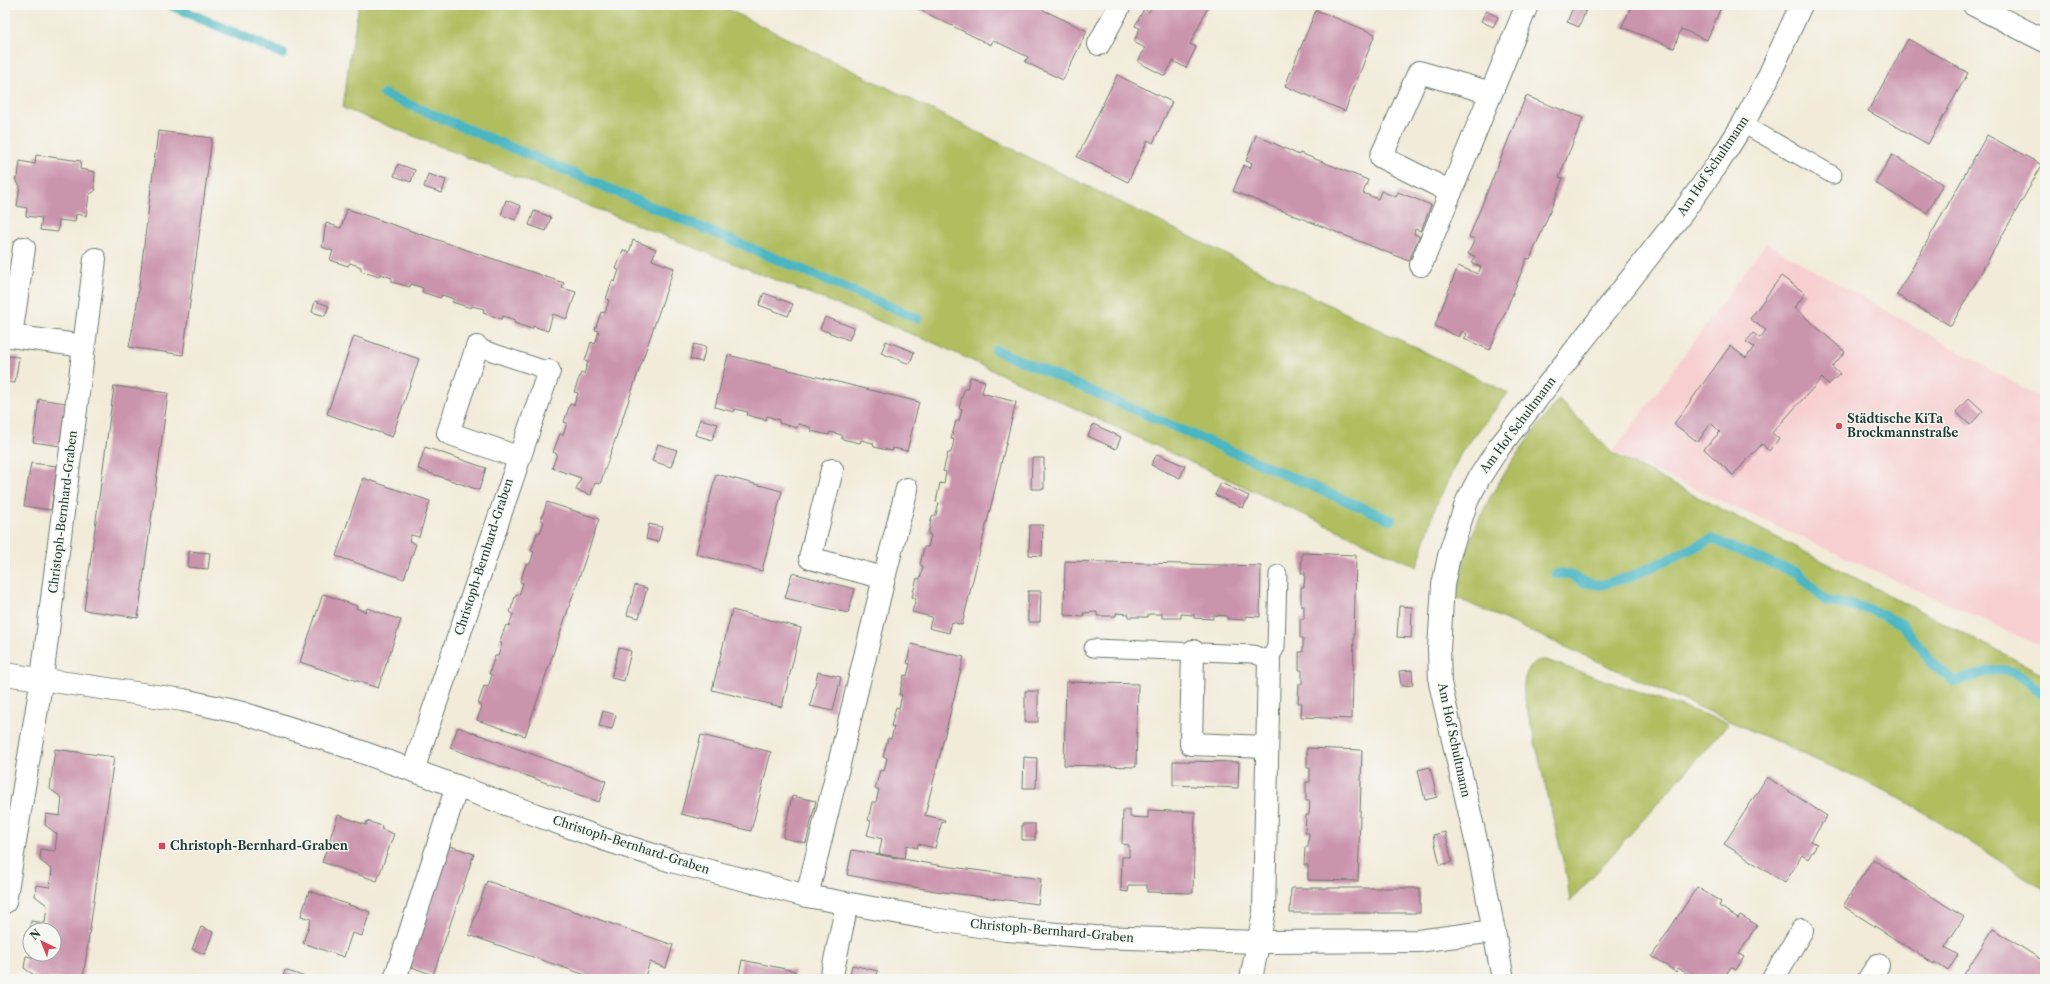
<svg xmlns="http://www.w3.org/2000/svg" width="2050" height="984" font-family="'Libre Caslon Text',serif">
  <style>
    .built { fill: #f7cfd0 }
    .green { fill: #b0be61; stroke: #687e4a }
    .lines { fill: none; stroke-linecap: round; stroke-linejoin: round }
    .stream { stroke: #48b6c2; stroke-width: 10 }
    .building { fill: #cb94ad }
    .lane-casing { stroke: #697a6e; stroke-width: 19 }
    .street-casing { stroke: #697a6e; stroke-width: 24 }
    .lane { stroke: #fff; stroke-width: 17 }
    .street { stroke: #fff; stroke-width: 22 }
    .poi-dot { fill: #d1495b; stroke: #f6f6f2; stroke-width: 1.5 }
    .labels { text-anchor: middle; stroke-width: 3; stroke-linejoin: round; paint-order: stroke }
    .street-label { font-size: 12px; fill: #1f3d34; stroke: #f6f6f2 }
    .poi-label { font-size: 12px; font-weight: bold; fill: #1f3d34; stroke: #f6f6f2; text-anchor: start }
  </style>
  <rect width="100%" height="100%" fill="#f6f6f2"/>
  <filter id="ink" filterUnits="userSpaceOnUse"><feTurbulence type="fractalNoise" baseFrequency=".025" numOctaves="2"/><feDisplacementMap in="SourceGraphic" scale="8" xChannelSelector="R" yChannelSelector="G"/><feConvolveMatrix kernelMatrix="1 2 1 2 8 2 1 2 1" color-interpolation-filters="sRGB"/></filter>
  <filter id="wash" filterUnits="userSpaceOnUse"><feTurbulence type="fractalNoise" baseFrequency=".012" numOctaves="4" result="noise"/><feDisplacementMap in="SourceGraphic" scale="16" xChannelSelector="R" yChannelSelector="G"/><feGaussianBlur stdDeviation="0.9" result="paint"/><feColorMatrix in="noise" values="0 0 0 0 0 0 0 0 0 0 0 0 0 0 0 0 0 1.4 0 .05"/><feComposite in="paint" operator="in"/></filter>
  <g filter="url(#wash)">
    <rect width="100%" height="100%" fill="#f2ebd9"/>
    <!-- built -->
    <path class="built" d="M1766,243L2045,400V648L1613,452Z"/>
    <!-- green -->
    <g class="green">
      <path d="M359,5H719L1508,393L1461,453L1435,508L1417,567L934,343L343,108L349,62Z"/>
      <path d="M1559,399L1612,453L2045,675V890L1901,798L1457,598C1459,585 1461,571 1464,558C1483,497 1520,448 1559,399Z"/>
      <path d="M1541,660H1546L1729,723L1570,902L1567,877L1524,695C1523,680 1525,667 1541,660Z"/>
    </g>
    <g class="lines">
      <!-- stream -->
      <g class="stream">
        <path d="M170,5L283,54"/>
        <path d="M384,94L917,318"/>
        <path d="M996,350L1391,520"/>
        <path d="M1556,574H1570L1582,582L1600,585L1630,577L1712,539L1745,553L1798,573L1826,601L1869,609L1902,624L1932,663L1955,682C1972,677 1991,667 2010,671C2022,674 2035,689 2045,697"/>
      </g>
    </g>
    <g id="blocks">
      <!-- building -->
      <g class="building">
        <path d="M910,5H1033L1087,31L1063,80L1025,62L1028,57L993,40L991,45Z"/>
        <path d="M1152,5H1209L1190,44L1196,47L1186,68L1173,61L1165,76L1138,62L1145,48L1134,42L1140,28L1135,26L1144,9L1149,12Z"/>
        <path d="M1574,5H1588L1579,27L1567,22Z"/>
        <path d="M1621,5H1722L1707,40L1681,29L1674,48L1622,27L1630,9Z"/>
        <path d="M1316,10L1375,34L1345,111L1285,86Z"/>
        <path d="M1486,11L1498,17L1493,27L1481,21Z"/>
        <path d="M1908,39L1968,73L1928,144L1868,111Z"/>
        <path d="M1117,75L1172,102L1153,143L1148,140L1128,182L1077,157Z"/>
        <path d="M1526,96L1583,118L1559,177L1563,178L1547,219L1530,259L1527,258L1490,350L1464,339L1467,334L1462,331L1459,337L1435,326L1458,266L1478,274L1481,267L1472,263L1475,256L1468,254L1475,239L1469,237Z"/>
        <path d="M158,131L212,138L183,355L129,347L136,311Z"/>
        <path d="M1256,135L1299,155L1300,153L1368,180L1363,193L1378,199L1381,191L1396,197L1398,192L1431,205L1421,231L1415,229L1414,234L1419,236L1409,261L1233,191L1244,165L1250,168L1252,163L1246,161Z"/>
        <path d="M1987,135L2042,165L1951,326L1897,295Z"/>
        <path d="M36,155L81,161L80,169L95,172L94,187L96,190L89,195L86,216L76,214L75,222L59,220L58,232L40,230L42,218L26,216L27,208L17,206L20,186L15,179L18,177L20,161L35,164Z"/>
        <path d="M1892,155L1943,184L1927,213L1875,183Z"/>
        <path d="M398,164L415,170L411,182L394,176Z"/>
        <path d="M428,174L446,180L442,193L424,187Z"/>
        <path d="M506,200L521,206L516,220L501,215Z"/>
        <path d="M347,209L564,283L562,288L576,292L567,319L553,314L548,331L533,326L532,329L514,323L515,320L503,316L502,319L483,313L484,309L472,306L471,308L452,302L454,299L442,295L440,298L422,292L423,288L411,284L410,287L392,282V278L380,274L379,277L361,271V267L350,263L348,266L330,260L333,251L322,247L326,223L341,228Z"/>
        <path d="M534,211L551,217L546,231L529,225Z"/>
        <path d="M633,240L656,249L652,260L674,268L600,484L595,483L591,495L576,490L581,478L552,468L557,454L553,452L560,434L563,435L567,423L564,422L570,404L574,405L578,393L574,392L581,373L584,374L588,362L585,361L591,342L595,344L599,331L595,330L601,312L605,313L609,300L606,299L612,281L615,282L619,270L616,269L623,250L629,253Z"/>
        <path d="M1781,276L1805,293L1795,308L1845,352L1832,367L1840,374L1828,385L1822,378L1772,433L1779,439L1769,451L1762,444L1733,475L1704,449L1720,432L1711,423L1698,442L1674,424L1730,346L1746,358L1754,347L1746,342L1753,333L1760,338L1766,330L1750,319Z"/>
        <path d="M764,293L793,304L788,316L759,305Z"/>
        <path d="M315,301L329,306L325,316L312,312Z"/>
        <path d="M825,317L854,328L849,340L820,329Z"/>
        <path d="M354,336L419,359L392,437L327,414Z"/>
        <path d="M886,341L914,352L910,364L881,353Z"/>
        <path d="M694,344L706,347L702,362L690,359Z"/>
        <path d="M728,355L919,402L907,451L893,448L892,451L874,447L873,443L861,440L860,443L842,439V435L830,432L829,435L811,431L810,427L798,424L797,428L779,423V420L767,416L766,420L747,415L748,412L735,409L734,412L715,407Z"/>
        <path d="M5,356L19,357L15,383L8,382L6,396Z"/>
        <path d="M970,377L985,381L982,393L1016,402L962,625L952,622L949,633L929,628L932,617L912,612L916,598L912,597L917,578L920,579L923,566L920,565L924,547H928L931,535L928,534L932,516L936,515L939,503L936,502L940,483L944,484L946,472L943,471L948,453H951L954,440L951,439L956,421H959L962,409L959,408L964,389H967Z"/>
        <path d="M114,386L168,393L138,618L84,610Z"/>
        <path d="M1969,398L1983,411L1970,425L1956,412Z"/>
        <path d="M39,399L66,403L60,446L33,442Z"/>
        <path d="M5,419H8L6,435H5Z"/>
        <path d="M700,419L718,424L712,440L695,435Z"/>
        <path d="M1093,424L1121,437L1116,449L1088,436Z"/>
        <path d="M658,444L677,450L671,467L652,461Z"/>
        <path d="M425,447L486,468L479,490L418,469Z"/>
        <path d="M1157,454L1185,466L1180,478L1151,465Z"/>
        <path d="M1032,458H1044V489H1031Z"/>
        <path d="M31,463L57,466L51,510L24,506Z"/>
        <path d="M716,474L782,491L762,571L696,554Z"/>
        <path d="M363,478L430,501L419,537L411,535L409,541L416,544L404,579L336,556Z"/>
        <path d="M1221,483L1249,496L1243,508L1215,495Z"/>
        <path d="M547,502L599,519L525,736L477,720L482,706L478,704L484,686L488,687L492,675L489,674L495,656H498L502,644L499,643L506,625L509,626L513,614L510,612L516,594L519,595L523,583L520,582L526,564H530L534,552L531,551L537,533H540L544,522L541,520Z"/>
        <path d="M649,524L662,527L658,542L646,539Z"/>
        <path d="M1030,525H1043L1042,556L1029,555Z"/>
        <path d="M189,551L210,553L208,569L188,567Z"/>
        <path d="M1302,553L1356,555L1352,719L1301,717L1302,703H1298L1299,684H1302V670H1299V652H1303V638H1300V619H1304V606H1301V587H1304L1305,573H1301Z"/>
        <path d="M1065,561L1261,566L1260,617L1246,616L1245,620L1227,619V616L1213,615V619L1194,618V615L1181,614V618H1162V614H1148V617H1129V614L1116,613V616H1097V612L1083,613L1084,616L1064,615Z"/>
        <path d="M792,573L855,589L848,613L785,598Z"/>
        <path d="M635,585L647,588L639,618L627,615Z"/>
        <path d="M1028,591H1041L1040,622H1028Z"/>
        <path d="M323,594L357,606L356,608L366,612L367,608L401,620L378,688L300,662Z"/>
        <path d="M1399,606L1412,607L1411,638L1397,637Z"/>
        <path d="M732,610L801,628L782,707L712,690Z"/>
        <path d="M911,644L964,657L925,815L945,820L944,822L942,821L935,848L918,844L917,848L907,845L904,858L879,854L882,839L867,835L871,821L868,820L872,802H876L879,789H875L880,770L884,771L887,758L883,757L888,738L891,739L894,727L891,726L896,707L899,708L902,695H899L904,675L907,676L910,664L907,663Z"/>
        <path d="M619,648L631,651L624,681L611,678Z"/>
        <path d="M1412,670L1413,685L1401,686L1399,671Z"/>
        <path d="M818,672L841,677L833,711L810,706Z"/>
        <path d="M1066,682L1138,684L1136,767L1064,765Z"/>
        <rect x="1025" y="691" width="13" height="31"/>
        <path d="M603,711L616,715L612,729L599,726Z"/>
        <path d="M458,727L606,781L599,802L450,748Z"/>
        <path d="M701,735L771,752L751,831L681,814Z"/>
        <path d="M1307,748L1362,750L1358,881L1308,880V865H1304L1305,847H1308L1309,833H1305L1306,815H1309L1310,801H1306V782H1310V768H1307Z"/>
        <path d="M55,749L114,757L83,979H37V977L24,968L26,956L39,958L40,954H54V930H30L31,921L45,923L47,905L35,896L36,885L50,887L52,870L40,860L41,849L55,851L57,834L45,825L46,814L60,816L62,798L50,789Z"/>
        <path d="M1024,757L1037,758L1036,788H1023Z"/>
        <path d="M1173,761L1239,762L1238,788L1173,785Z"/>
        <path d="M1430,767L1437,797L1425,800L1418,770Z"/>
        <path d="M1767,777L1827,816L1811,841L1817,844L1808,859L1802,855L1785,883L1724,844Z"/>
        <path d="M792,796L816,801L806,843L783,838Z"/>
        <path d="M1123,810H1130V817L1148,818V810L1195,812L1193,893L1147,892V885H1129L1128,892L1121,891L1122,857H1129V845L1122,844Z"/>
        <path d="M338,815L366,825L367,821L382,826L381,829L394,834L377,881L322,862Z"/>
        <rect x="1022" y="824" width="13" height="16"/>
        <path d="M1445,832L1452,862L1440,865L1433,835Z"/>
        <path d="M450,846L474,854L433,975L409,966Z"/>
        <path d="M852,850L937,865L1041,879L1038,904L936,891L847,875Z"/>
        <path d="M1873,859L1964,917L1945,947L1958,955L1948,971L1935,962L1934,964L1843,906Z"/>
        <path d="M487,881L673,945L666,968L650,962L644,979H597L469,935Z"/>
        <path d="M1697,887L1721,902L1719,906L1738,918L1740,915L1757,925L1739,954L1744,957L1736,970L1731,967L1723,979H1695L1678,968L1676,972L1652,956Z"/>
        <path d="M1291,888H1420V913H1290Z"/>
        <path d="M309,891L370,912L362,936L352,933L344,957L303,943L311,919L301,916Z"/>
        <path d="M201,927L213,932L205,954L192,949Z"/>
        <path d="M1993,929L2045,962V979H1961Z"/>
        <path d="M742,960L795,971L793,979H738Z"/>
        <path d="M852,965L878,971L876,979H849Z"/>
        <path d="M285,970L311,979H282Z"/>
      </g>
    </g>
  </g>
  <g filter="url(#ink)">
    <use href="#blocks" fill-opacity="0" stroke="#697a6e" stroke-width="1"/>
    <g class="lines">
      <!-- lane casing -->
      <g class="lane-casing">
        <g id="lane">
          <path d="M1743,124L1833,175"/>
          <path d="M477,347L549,371"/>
          <path d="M1093,648L1253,654L1269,660L1276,647L1278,574"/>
        </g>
      </g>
      <!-- street casing -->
      <g class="street-casing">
        <g id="street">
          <path d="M1974,5L2045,41"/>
          <path d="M1099,44L1120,5"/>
          <path d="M1451,192L1381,157L1419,72L1491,93"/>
          <path d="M24,248L11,336L84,346"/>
          <path d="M1421,265L1527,5"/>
          <path d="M477,347L448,433L518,457"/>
          <path d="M832,470L810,558L884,578"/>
          <path d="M1193,651L1191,744L1266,747"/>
          <path d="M5,674L183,700L242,713L334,742L603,839L675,862L807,896L933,919L1006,930L1095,937L1259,942L1418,941L1494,931"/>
          <path d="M413,770L549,371"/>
          <path d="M807,896L884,578L907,489"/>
          <path d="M5,902L42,678L95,259"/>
          <path d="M395,979L457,786"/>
          <path d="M831,979L847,904"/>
          <path d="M1251,979L1264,913L1269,660"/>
          <path d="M1503,979L1480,858L1440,683L1439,649L1443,585L1449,556L1467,501L1479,478L1497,450L1683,212L1719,162L1743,124L1767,80L1801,5"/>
          <path d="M1773,979L1802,930"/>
          <path d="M1869,979L1878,965"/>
        </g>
      </g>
      <!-- lane -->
      <use href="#lane" class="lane"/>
      <!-- street -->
      <use href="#street" class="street"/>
    </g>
  </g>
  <!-- markers -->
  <g class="poi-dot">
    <circle cx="1839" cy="426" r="4"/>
    <rect x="158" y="842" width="8" height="8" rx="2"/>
  </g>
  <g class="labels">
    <!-- street labels -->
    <g class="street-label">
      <text transform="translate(1713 166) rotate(-56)" y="4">Am Hof Schultmann</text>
      <text transform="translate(1518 425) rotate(-53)" y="4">Am Hof Schultmann</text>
      <text transform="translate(63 512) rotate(-83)" y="4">Christoph-Bernhard-Graben</text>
      <text transform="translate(484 557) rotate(-72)" y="4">Christoph-Bernhard-Graben</text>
      <text transform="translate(1454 740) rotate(78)" y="4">Am Hof Schultmann</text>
      <text transform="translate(631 845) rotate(18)" y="4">Christoph-Bernhard-Graben</text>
      <text transform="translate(1052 931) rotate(5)" y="4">Christoph-Bernhard-Graben</text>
    </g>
    <!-- poi labels -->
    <g class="poi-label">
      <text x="1847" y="423">Städtische KiTa<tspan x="1847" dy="14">Brockmannstraße</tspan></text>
      <text x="170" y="850">Christoph-Bernhard-Graben</text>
    </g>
  </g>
  <!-- margin -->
  <rect width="2050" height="984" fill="none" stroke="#f6f6f2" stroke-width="20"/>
  <!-- north arrow -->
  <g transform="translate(42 942) rotate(317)"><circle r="19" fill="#f6f6f2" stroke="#a0aca6"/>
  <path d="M0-3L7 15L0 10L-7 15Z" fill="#d1495b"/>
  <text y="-6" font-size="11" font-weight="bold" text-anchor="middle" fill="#1f3d34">N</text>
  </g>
</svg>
